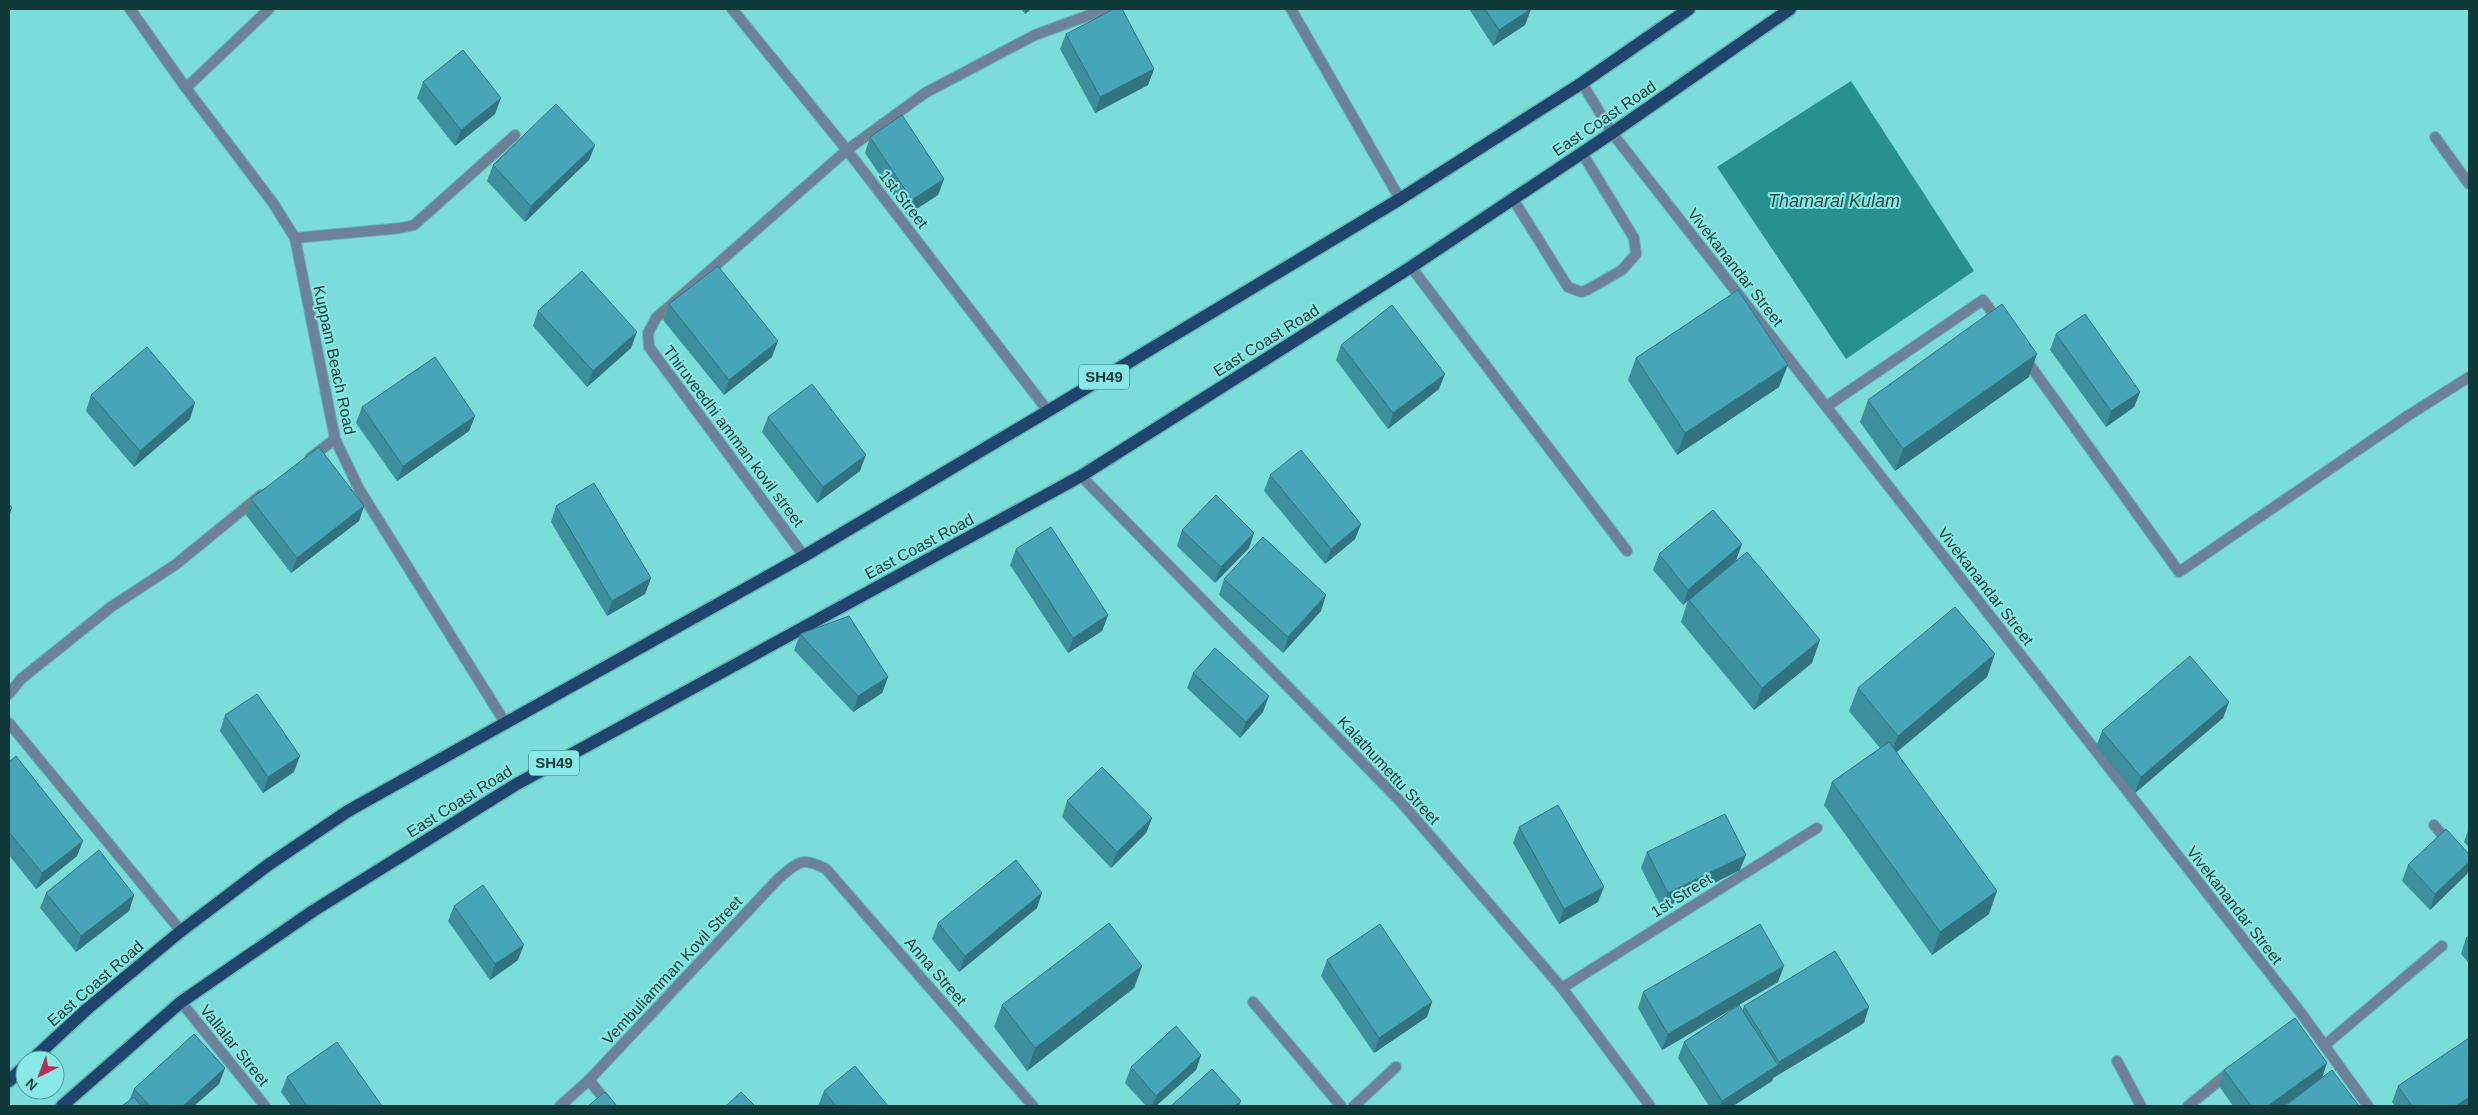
<svg xmlns="http://www.w3.org/2000/svg" width="2478" height="1115" font-family="Helvetica,sans-serif">
  <style>
    .water { fill: #26918d }
    .lines { fill: none; stroke-linecap: round; stroke-linejoin: round }
    .service-casing { stroke: #62b9b6; stroke-width: 12 }
    .minor-casing { stroke: #62b9b6; stroke-width: 12 }
    .tertiary-casing { stroke: #62b9b6; stroke-width: 12 }
    .primary-casing { stroke: #62b9b6; stroke-width: 15 }
    .service { stroke: #6d8198; stroke-width: 10 }
    .minor { stroke: #6d8198; stroke-width: 10 }
    .tertiary { stroke: #6d8198; stroke-width: 10 }
    .primary { stroke: #1f456c; stroke-width: 12 }
    .wall { fill: #3c8f9d }
    .shaded-wall { fill: #317480 }
    .building { fill: #46a6b7; stroke: #317480 }
    .labels { text-anchor: middle; stroke-width: 4; stroke-linejoin: round; paint-order: stroke }
    .shield { fill: #87eae6; stroke: #326e6c; stroke-width: 1 }
    .shield-label { font-size: 15px; font-weight: bold; fill: #0d3938 }
    .street-label { font-size: 16px; fill: #0d3938; stroke: #87eae6 }
    .water-label { font-size: 18px; font-style: italic; fill: #244341; stroke: #87eae6 }
  </style>
  <rect width="100%" height="100%" fill="#7addd9"/>
  <!-- water -->
  <path class="water" d="M1851,81L1974,271L1846,359L1717,167Z"/>
  <g class="lines">
    <!-- service casing -->
    <g class="service-casing">
      <g id="service">
        <path d="M1513,199L1568,287L1581,292L1587,290L1622,270L1636,254L1634,238L1582,153"/>
        <path d="M1411,267L1627,551"/>
      </g>
    </g>
    <!-- minor casing -->
    <g class="minor-casing">
      <g id="minor">
        <path d="M732,9L847,150L1048,411"/>
        <path d="M1291,9L1400,199"/>
        <path d="M1582,83L1612,133L2301,1013L2368,1106"/>
        <path d="M186,88L269,9"/>
        <path d="M2435,137L2469,184"/>
        <path d="M295,238L401,228L414,225L515,135"/>
        <path d="M2024,357L2179,572L2409,415L2469,377"/>
        <path d="M1827,406L1983,300L2000,323"/>
        <path d="M310,458L335,439"/>
        <path d="M1081,476L1400,801L1562,988L1650,1106"/>
        <path d="M804,556L649,347L648,333L656,318L847,150L925,93L1035,35L1106,9"/>
        <path d="M9,694L21,679L111,607L175,565L261,495"/>
        <path d="M9,723L181,931"/>
        <path d="M2434,825L2449,843"/>
        <path d="M1562,988L1817,828"/>
        <path d="M181,1002L265,1106"/>
        <path d="M1253,1002L1341,1106"/>
        <path d="M2325,1045L2442,946"/>
        <path d="M2117,1061L2141,1106"/>
        <path d="M589,1080L610,1106"/>
        <path d="M560,1106L589,1080L778,879C798,862 802,856 826,869L1033,1106"/>
        <path d="M1354,1106L1396,1067"/>
        <path d="M2188,1106L2231,1071"/>
      </g>
    </g>
    <!-- tertiary casing -->
    <g class="tertiary-casing">
      <path id="tertiary" d="M130,9L186,88L273,203L295,238L335,439L359,489L506,724"/>
    </g>
    <!-- primary casing -->
    <g class="primary-casing">
      <g id="primary">
        <path d="M32,1060L87,1009L181,931L268,865L348,811L804,556L1048,411L1400,199L1582,83L1689,9"/>
        <path d="M9,1081L25,1066"/>
        <path d="M62,1106L181,1002L313,911L515,785L1081,476L1411,267L1612,133L1790,9"/>
      </g>
    </g>
    <!-- service -->
    <use href="#service" class="service"/>
    <!-- minor -->
    <use href="#minor" class="minor"/>
    <!-- tertiary -->
    <use href="#tertiary" class="tertiary"/>
    <!-- primary -->
    <use href="#primary" class="primary"/>
  </g>
  <!-- wall -->
  <g class="wall">
    <path d="M1021,9H1031L1025,14Z"/>
    <path d="M1469,9H1531L1525,25L1493,46Z"/>
    <path d="M1066,34L1154,69L1148,85L1095,113L1060,49Z"/>
    <path d="M423,82L495,114L455,146L417,98Z"/>
    <path d="M870,137L944,179L938,195L907,215L865,153Z"/>
    <path d="M595,145L589,160L525,222L487,181L493,165Z"/>
    <path d="M669,304L772,357L724,395L663,320Z"/>
    <path d="M538,311L631,348L587,387L533,326Z"/>
    <path d="M2056,334L2140,392L2134,407L2106,427L2050,350Z"/>
    <path d="M1341,345L1439,389L1388,429L1336,360Z"/>
    <path d="M1636,358L1779,387L1677,455L1628,380Z"/>
    <path d="M2029,377L1895,471L1860,422L1868,400Z"/>
    <path d="M91,395L190,419L134,467L86,411Z"/>
    <path d="M362,407L475,416L469,431L397,481L356,423Z"/>
    <path d="M768,417L860,471L817,503L762,432Z"/>
    <path d="M1270,475L1361,524L1355,539L1325,564L1264,491Z"/>
    <path d="M251,499L364,506L359,521L291,573L246,515Z"/>
    <path d="M556,506L651,578L645,594L607,616L551,522Z"/>
    <path d="M1182,530L1254,533L1249,548L1215,583L1177,546Z"/>
    <path d="M1742,544L1736,560L1812,663L1754,710L1681,622L1688,600L1683,605L1653,570L1659,554Z"/>
    <path d="M1016,549L1108,615L1102,631L1068,653L1010,565Z"/>
    <path d="M1224,579L1321,611L1283,653L1219,595Z"/>
    <path d="M800,634L888,677L882,693L853,712L794,650Z"/>
    <path d="M1193,673L1263,712L1240,738L1187,688Z"/>
    <path d="M1987,677L1897,752L1989,914L1932,955L1824,805L1832,782L1880,748L1849,711L1858,688Z"/>
    <path d="M2229,702L2223,718L2135,793L2096,747L2102,731Z"/>
    <path d="M225,715L294,772L263,793L220,731Z"/>
    <path d="M9,762L77,856L36,889L9,855Z"/>
    <path d="M1067,801L1152,818L1146,833L1111,868L1062,817Z"/>
    <path d="M1519,827L1598,902L1559,924L1513,843Z"/>
    <path d="M2469,827V848L2464,842Z"/>
    <path d="M1647,852L1740,870L1662,909L1641,868Z"/>
    <path d="M2408,865L2467,874L2430,910L2402,881Z"/>
    <path d="M46,893L134,895L129,911L76,952L40,908Z"/>
    <path d="M454,906L518,960L490,980L448,921Z"/>
    <path d="M1037,908L959,972L932,939L938,923Z"/>
    <path d="M2469,936V963L2461,954L2466,938Z"/>
    <path d="M1327,960L1432,1002L1427,1017L1374,1053L1321,976Z"/>
    <path d="M1142,966L1134,988L1027,1071L994,1027L1002,1005Z"/>
    <path d="M1778,982L1662,1050L1638,1008L1643,992Z"/>
    <path d="M1744,1006L1864,1023L1773,1078L1772,1081L1733,1106H1709L1678,1058L1684,1042L1742,1011Z"/>
    <path d="M1201,1055L1196,1070L1156,1106H1146L1125,1083L1131,1067Z"/>
    <path d="M225,1068L219,1084L194,1106H122L129,1101L134,1089Z"/>
    <path d="M2224,1070L2322,1078L2284,1106H2233L2219,1086Z"/>
    <path d="M287,1077L382,1106H291L281,1092Z"/>
    <path d="M2398,1086L2469,1106H2395L2392,1102Z"/>
    <path d="M824,1091L888,1106H818Z"/>
  </g>
  <!-- shaded-wall -->
  <g class="shaded-wall">
    <path d="M1026,9H1031L1025,14Z"/>
    <path d="M1531,9L1525,25L1493,46L1499,30Z"/>
    <path d="M1154,69L1148,85L1095,113L1100,97Z"/>
    <path d="M501,98L495,114L455,146L461,130Z"/>
    <path d="M595,145L589,160L525,222L531,206Z"/>
    <path d="M944,179L938,195L907,215L912,200Z"/>
    <path d="M637,332L631,348L587,387L593,371Z"/>
    <path d="M778,341L772,357L724,395L729,380Z"/>
    <path d="M2037,354L2029,377L1895,471L1903,449Z"/>
    <path d="M1788,365L1779,387L1677,455L1685,433Z"/>
    <path d="M1445,374L1439,389L1388,429L1393,413Z"/>
    <path d="M2140,392L2134,407L2106,427L2111,411Z"/>
    <path d="M195,403L190,419L134,467L140,451Z"/>
    <path d="M475,416L469,431L397,481L403,466Z"/>
    <path d="M866,455L860,471L817,503L823,487Z"/>
    <path d="M364,506L359,521L291,573L297,558Z"/>
    <path d="M12,508L9,517V511Z"/>
    <path d="M1361,524L1355,539L1325,564L1331,549Z"/>
    <path d="M1254,533L1249,548L1215,583L1221,567Z"/>
    <path d="M1742,544L1736,560L1683,605L1688,590Z"/>
    <path d="M651,578L645,594L607,616L612,601Z"/>
    <path d="M1326,595L1321,611L1283,653L1288,637Z"/>
    <path d="M1108,615L1102,631L1068,653L1073,638Z"/>
    <path d="M1820,640L1812,663L1754,710L1762,688Z"/>
    <path d="M1995,654L1987,677L1889,758L1898,736Z"/>
    <path d="M888,677L882,693L853,712L858,696Z"/>
    <path d="M1269,696L1263,712L1240,738L1246,722Z"/>
    <path d="M2229,702L2223,718L2135,793L2141,777Z"/>
    <path d="M300,756L294,772L263,793L268,777Z"/>
    <path d="M1152,818L1146,833L1111,868L1117,852Z"/>
    <path d="M83,841L77,856L36,889L42,873Z"/>
    <path d="M1746,855L1740,870L1662,909L1668,893Z"/>
    <path d="M2469,862V869L2467,874L2430,910L2435,894Z"/>
    <path d="M1604,887L1598,902L1559,924L1564,909Z"/>
    <path d="M1997,891L1989,914L1932,955L1940,932Z"/>
    <path d="M1042,893L1037,908L959,972L965,956Z"/>
    <path d="M134,895L129,911L76,952L81,936Z"/>
    <path d="M524,945L518,960L490,980L495,964Z"/>
    <path d="M1142,966L1134,988L1027,1071L1035,1048Z"/>
    <path d="M1784,966L1778,982L1662,1050L1668,1034Z"/>
    <path d="M1432,1002L1427,1017L1374,1053L1379,1038Z"/>
    <path d="M1869,1007L1864,1023L1773,1078L1779,1062Z"/>
    <path d="M1201,1055L1196,1070L1156,1106H1152L1156,1096Z"/>
    <path d="M2327,1063L2322,1078L2284,1106H2268Z"/>
    <path d="M1778,1065L1772,1081L1733,1106H1720L1722,1101Z"/>
    <path d="M225,1068L219,1084L194,1106H183Z"/>
    <path d="M2469,1097V1106H2456Z"/>
    <path d="M1241,1101L1239,1106H1235Z"/>
  </g>
  <!-- building -->
  <g class="building">
    <path d="M1114,9H1122L1154,69L1100,97L1066,34Z"/>
    <path d="M1485,9H1531L1499,30Z"/>
    <path d="M463,50L501,98L461,130L423,82Z"/>
    <path d="M556,104L595,145L531,206L493,165Z"/>
    <path d="M902,115L944,179L912,200L870,137Z"/>
    <path d="M718,266L778,341L729,380L669,304Z"/>
    <path d="M582,271L637,332L593,371L538,311Z"/>
    <path d="M1738,290L1788,365L1685,433L1636,358Z"/>
    <path d="M2002,304L2037,354L1903,449L1868,400Z"/>
    <path d="M1392,305L1445,374L1393,413L1341,345Z"/>
    <path d="M2085,314L2140,392L2111,411L2056,334Z"/>
    <path d="M147,347L195,403L140,451L91,395Z"/>
    <path d="M435,357L475,416L403,466L362,407Z"/>
    <path d="M812,384L866,455L823,487L768,417Z"/>
    <path d="M319,447L364,506L297,558L251,499Z"/>
    <path d="M1301,450L1361,524L1331,549L1270,475Z"/>
    <path d="M594,483L651,578L612,601L556,506Z"/>
    <path d="M1216,495L1254,533L1221,567L1182,530Z"/>
    <path d="M9,504L12,508L9,511Z"/>
    <path d="M1713,510L1742,544L1688,590L1659,554Z"/>
    <path d="M1051,527L1108,615L1073,638L1016,549Z"/>
    <path d="M1263,537L1326,595L1288,637L1224,579Z"/>
    <path d="M1747,552L1820,640L1762,688L1689,600Z"/>
    <path d="M1955,607L1995,654L1898,736L1858,688Z"/>
    <path d="M849,616L888,677L858,696L800,634Z"/>
    <path d="M1215,648L1269,696L1246,722L1193,673Z"/>
    <path d="M2190,656L2229,702L2141,777L2102,731Z"/>
    <path d="M257,694L300,756L268,777L225,715Z"/>
    <path d="M1889,742L1997,891L1940,932L1832,782Z"/>
    <path d="M16,756L83,841L42,873L9,832V762Z"/>
    <path d="M1102,767L1152,818L1117,852L1067,801Z"/>
    <path d="M1558,805L1604,887L1564,909L1519,827Z"/>
    <path d="M1725,814L1746,855L1668,893L1647,852Z"/>
    <path d="M2446,829L2469,854V862L2435,894L2408,865Z"/>
    <path d="M99,850L134,895L81,936L46,893Z"/>
    <path d="M1016,860L1042,893L965,956L938,923Z"/>
    <path d="M483,885L524,945L495,964L454,906Z"/>
    <path d="M1109,923L1142,966L1035,1048L1002,1005Z"/>
    <path d="M1380,924L1432,1002L1379,1038L1327,960Z"/>
    <path d="M1760,924L1784,966L1668,1034L1643,992Z"/>
    <path d="M2469,936V942L2466,938Z"/>
    <path d="M1835,951L1869,1007L1779,1062L1744,1006Z"/>
    <path d="M1739,1005L1778,1065L1722,1101L1684,1042Z"/>
    <path d="M2295,1018L2327,1063L2268,1106H2251L2224,1070Z"/>
    <path d="M1176,1026L1201,1055L1156,1096L1131,1067Z"/>
    <path d="M194,1034L225,1068L183,1106H150L134,1089Z"/>
    <path d="M2469,1038V1097L2456,1106H2412L2398,1086Z"/>
    <path d="M337,1042L382,1106H307L287,1077Z"/>
    <path d="M855,1066L888,1106H836L824,1091Z"/>
    <path d="M1212,1069L1241,1101L1235,1106H1171Z"/>
    <path d="M2332,1070L2359,1106H2285Z"/>
    <path d="M605,1092L617,1106H588Z"/>
    <path d="M741,1092L755,1106H726Z"/>
    <path d="M134,1097L141,1106H122Z"/>
  </g>
  <g class="labels">
    <!-- shield labels -->
    <g class="shield">
      <rect x="1079" y="364.5" width="50" height="25" rx="4"/>
      <rect x="529" y="750.5" width="50" height="25" rx="4"/>
    </g>
    <g class="shield-label">
      <text x="1104" y="382">SH49</text>
      <text x="554" y="768">SH49</text>
    </g>
    <!-- street labels -->
    <g class="street-label">
      <text transform="translate(1604 118) rotate(-34)" y="6">East Coast Road</text>
      <text transform="translate(904 199) rotate(52)" y="6">1st Street</text>
      <text transform="translate(1736 267) rotate(52)" y="6">Vivekanandar Street</text>
      <text transform="translate(1266 340) rotate(-32)" y="6">East Coast Road</text>
      <text transform="translate(335 360) rotate(78)" y="6">Kuppam Beach Road</text>
      <text transform="translate(734 436) rotate(53)" y="6">Thiruveedhi amman kovil street</text>
      <text transform="translate(919 546) rotate(-28)" y="6">East Coast Road</text>
      <text transform="translate(1986 586) rotate(52)" y="6">Vivekanandar Street</text>
      <text transform="translate(1389 770) rotate(47)" y="6">Kalathumettu Street</text>
      <text transform="translate(459 801) rotate(-32)" y="6">East Coast Road</text>
      <text transform="translate(1681 895) rotate(-32)" y="6">1st Street</text>
      <text transform="translate(2235 905) rotate(52)" y="6">Vivekanandar Street</text>
      <text transform="translate(672 970) rotate(-47)" y="6">Vembuliamman Kovil Street</text>
      <text transform="translate(936 971) rotate(49)" y="6">Anna Street</text>
      <text transform="translate(95 983) rotate(-41)" y="6">East Coast Road</text>
      <text transform="translate(235 1045) rotate(51)" y="6">Vallalar Street</text>
    </g>
    <!-- water labels -->
    <g class="water-label">
      <text x="1834" y="207">Thamarai Kulam</text>
    </g>
  </g>
  <!-- border -->
  <rect width="2478" height="1115" fill="none" stroke="#0d3938" stroke-width="20"/>
  <!-- north arrow -->
  <g transform="translate(40 1075) rotate(222)"><circle r="24" fill="#87eae6" stroke="#56a3a0"/>
  <path d="M0-4L9 19L0 12L-9 19Z" fill="#be2e52"/>
  <text y="-8" font-size="14" font-weight="bold" text-anchor="middle" fill="#0d3938">N</text>
  </g>
</svg>
